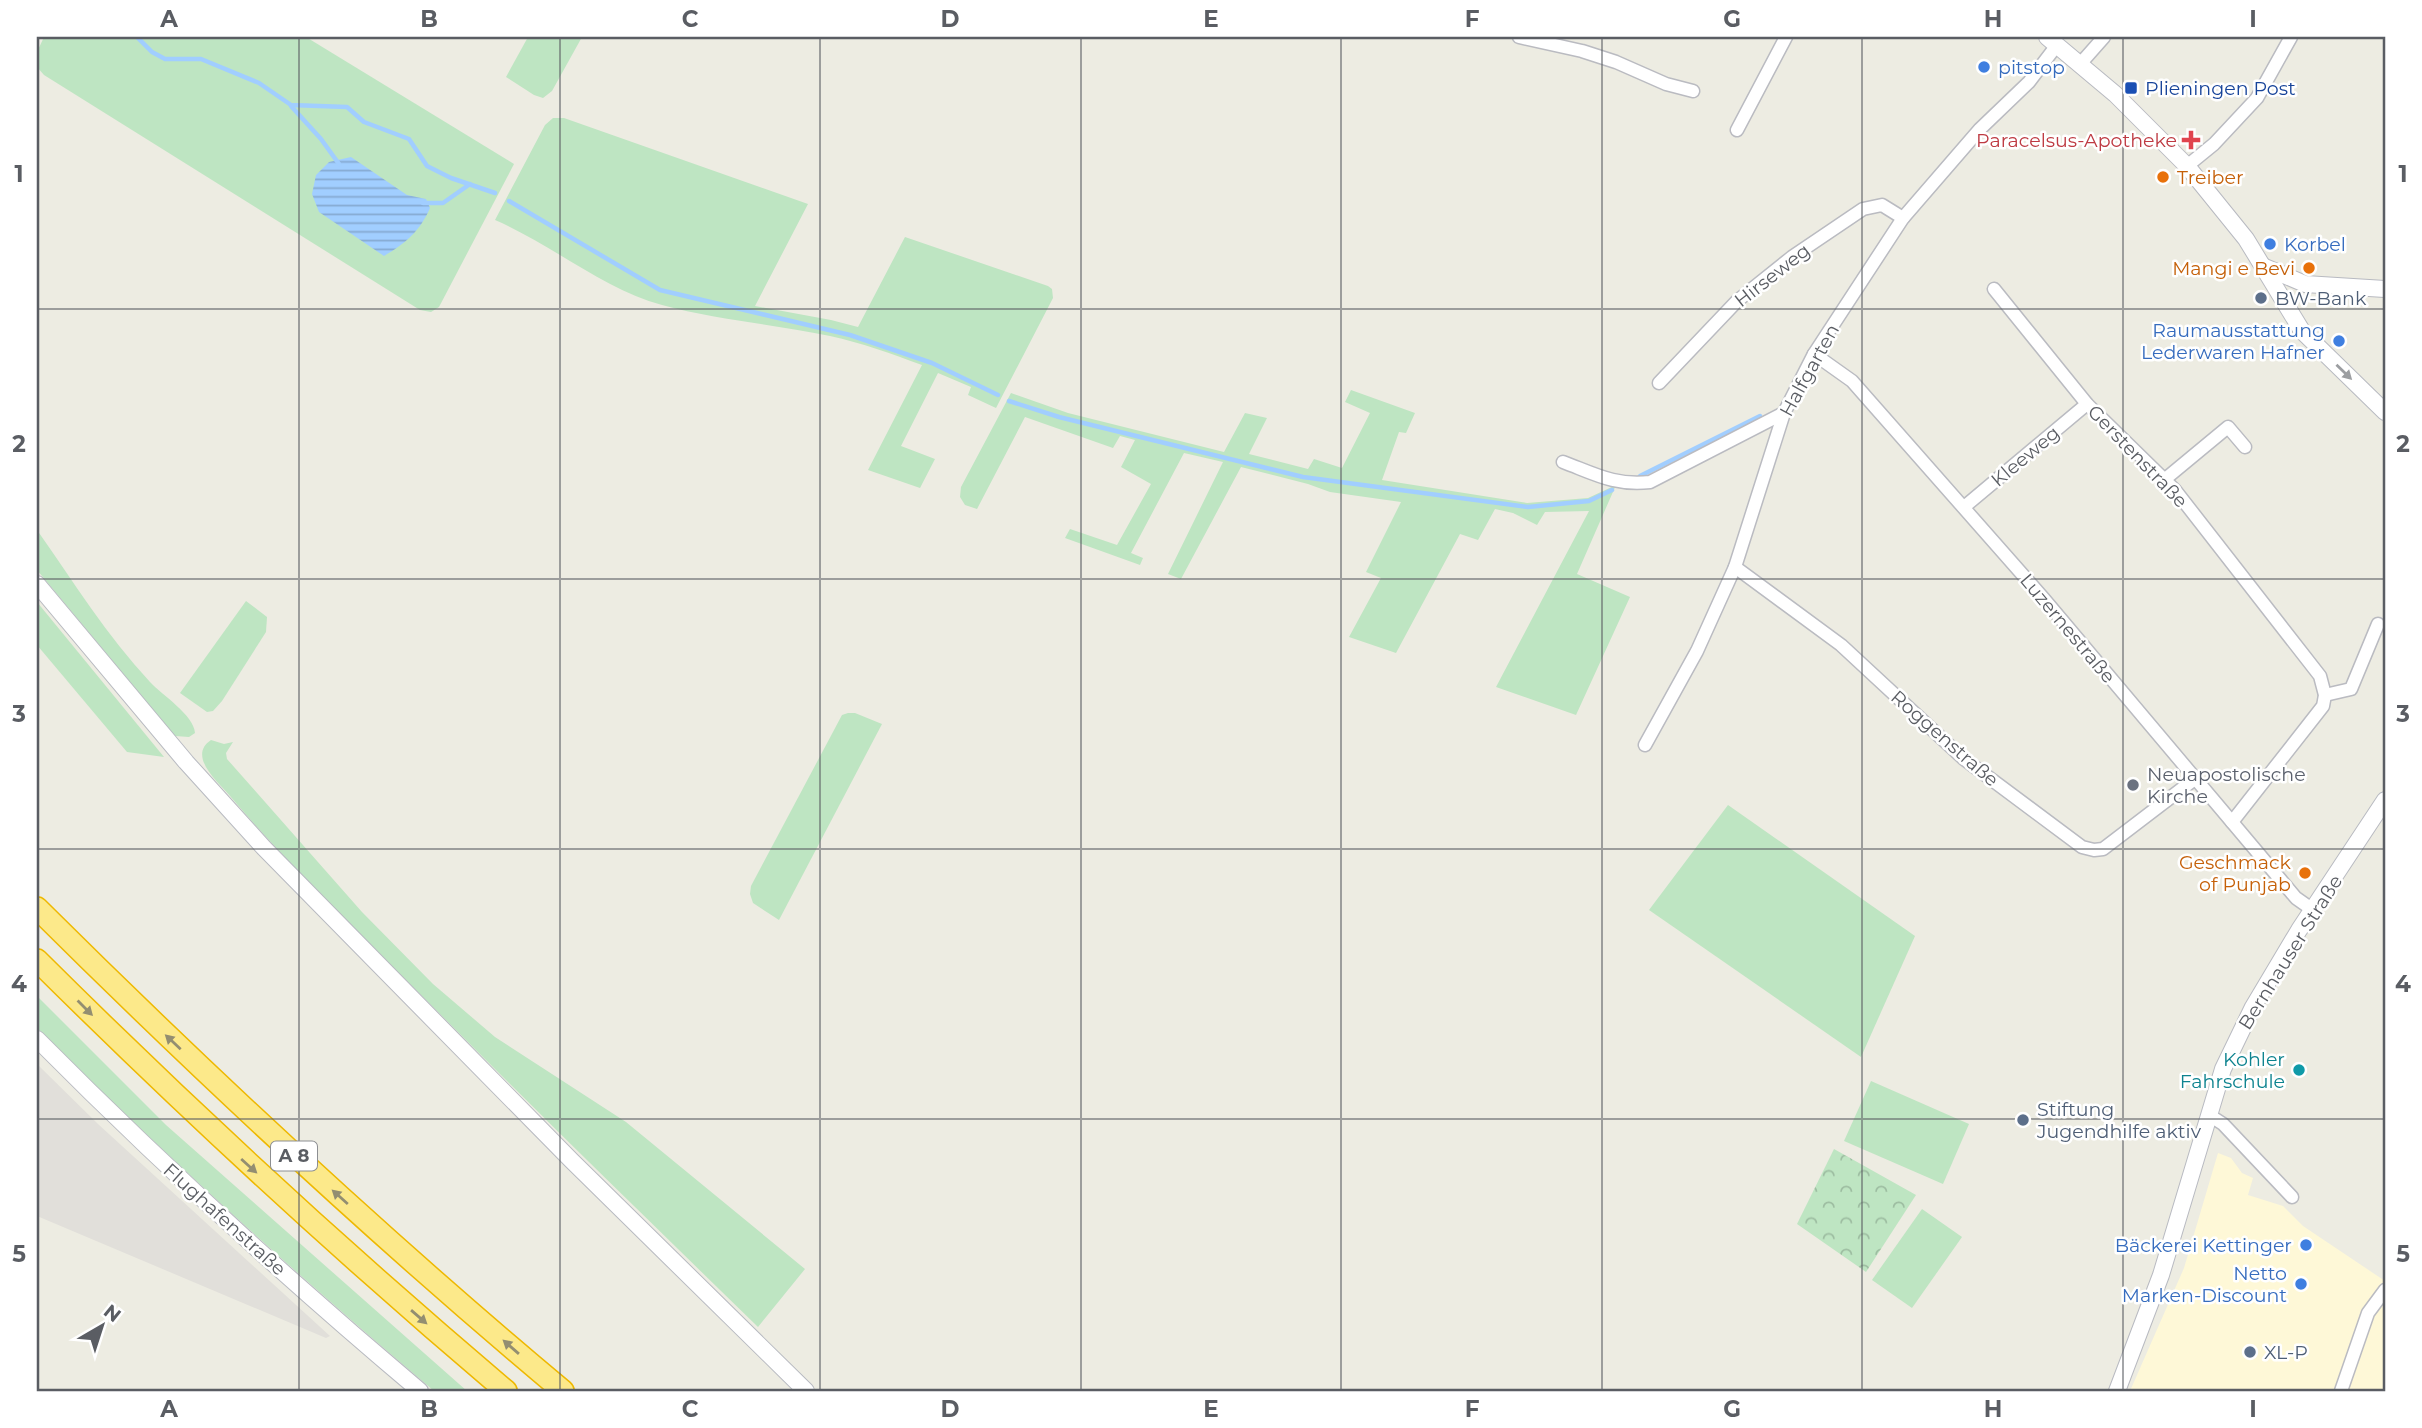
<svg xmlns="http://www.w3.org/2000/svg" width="2422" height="1428" font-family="Montserrat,sans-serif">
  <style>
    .commercial { fill: #fef8d7 }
    .industrial { fill: #e1dfda }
    .green { fill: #bee5c2 }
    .park { fill: url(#park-crowns) }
    .water { fill: url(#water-rules) }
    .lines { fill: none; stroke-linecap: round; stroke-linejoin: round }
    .stream { stroke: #a1ceff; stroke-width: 4.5 }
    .minor-casing { stroke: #babbc1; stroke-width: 15 }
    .secondary-casing { stroke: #b8bac1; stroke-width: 18 }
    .motorway-casing { stroke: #eeb801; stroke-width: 24 }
    .minor { stroke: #fff; stroke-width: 12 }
    .secondary { stroke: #fff; stroke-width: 16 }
    .motorway { stroke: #fce98a; stroke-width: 21 }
    .oneway { fill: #9c9ea1 }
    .oneway2 { fill: #938e71 }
    .grid { fill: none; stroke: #5a5d63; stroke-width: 2; stroke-opacity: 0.55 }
    .shop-dot { fill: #3f7fe0; stroke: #fff; stroke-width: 2.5 }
    .transit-dot { fill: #1a4fb4; stroke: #fff; stroke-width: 2.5 }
    .health-dot { fill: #e0444e; stroke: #fff; stroke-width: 2.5 }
    .food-dot { fill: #e8710a; stroke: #fff; stroke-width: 2.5 }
    .service-dot { fill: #5c6f8a; stroke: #fff; stroke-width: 2.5 }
    .worship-dot { fill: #6b7280; stroke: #fff; stroke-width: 2.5 }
    .culture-dot { fill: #0f9aa8; stroke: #fff; stroke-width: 2.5 }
    .labels { text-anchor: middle; stroke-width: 5; stroke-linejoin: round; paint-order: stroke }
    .shield { fill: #fff; stroke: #8c8e92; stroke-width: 2 }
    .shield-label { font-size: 18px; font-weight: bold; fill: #5a5d63 }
    .shop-label { font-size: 19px; fill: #366cbe; stroke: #fff; text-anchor: end }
    .transit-label { font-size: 19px; fill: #164399; stroke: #fff; text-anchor: start }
    .health-label { font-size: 19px; fill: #be3a42; stroke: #fff; text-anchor: end }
    .food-label { font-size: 19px; fill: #c56008; stroke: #fff; text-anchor: end }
    .street-label { font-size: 19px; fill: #5a5d63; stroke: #fff }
    .service-label { font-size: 19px; fill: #4e5e75; stroke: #fff; text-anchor: start }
    .worship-label { font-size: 19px; fill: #5b616d; stroke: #fff; text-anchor: start }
    .culture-label { font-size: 19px; fill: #0d838f; stroke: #fff; text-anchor: end }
    .neatline { fill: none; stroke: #5a5d63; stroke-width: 2.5 }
    .grid-label { font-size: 23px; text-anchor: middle; font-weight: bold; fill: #5a5d63 }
  </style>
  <defs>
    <pattern id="park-crowns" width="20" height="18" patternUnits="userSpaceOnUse" patternTransform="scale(1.75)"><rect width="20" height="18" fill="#bee5c2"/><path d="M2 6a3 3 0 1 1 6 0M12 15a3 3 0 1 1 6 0" fill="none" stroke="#9dbda1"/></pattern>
    <pattern id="water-rules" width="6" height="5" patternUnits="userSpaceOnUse" patternTransform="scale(1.75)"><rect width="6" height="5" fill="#a1ceff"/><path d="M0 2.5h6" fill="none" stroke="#86aad2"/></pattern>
  </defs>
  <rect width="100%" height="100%" fill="#edece2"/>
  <!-- commercial -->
  <path class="commercial" d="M2218,1153L2231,1158L2242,1173L2253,1178L2248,1195L2283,1206L2303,1226L2385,1281V1391H2130L2184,1268Z"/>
  <!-- industrial -->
  <path class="industrial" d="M37,1064L98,1124L330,1336L326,1338L37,1216Z"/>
  <!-- green -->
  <g class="green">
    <path d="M44,37H306L514,164L439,307L431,312L420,310L44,75L37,67V52Z"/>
    <path d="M528,37H582L552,91L543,98L534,95L506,77Z"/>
    <path d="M553,118H564L808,204L755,306L831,320L858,327L905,237L1048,286L1052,289L1053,298L996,408L968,395L971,387L938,373L901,446L935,459L920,488L868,470L922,365C892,354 862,343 830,336C774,324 717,320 662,305C605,290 551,244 495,220L545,125Z"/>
    <path d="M1351,390L1415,413L1406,433L1399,432L1382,480L1527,503L1588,498L1616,485L1577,574L1630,597L1576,715L1496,687L1589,511L1545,512L1537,525L1513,513L1495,509L1478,540L1460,534L1396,653L1349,637L1381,578L1366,572L1401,502L1330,492L1308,484L1241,467L1181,579L1168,574L1223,462L1184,453L1131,553L1143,558L1140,565L1065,538L1070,529L1117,545L1151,484L1121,467L1135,440L1120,436L1113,448L1025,417L977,509L965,505L960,497L961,487L1011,393L1068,413L1224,452L1245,413L1267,418L1249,454L1308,469L1314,459L1342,468L1370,413L1345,402Z"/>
    <path d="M37,530C73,581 107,636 150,682C162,695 194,715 195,733L189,737L175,736L37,570Z"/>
    <path d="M246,601L267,617L266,632L222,701L213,711L207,712L180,693Z"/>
    <path d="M37,602L164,757L127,752L37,645Z"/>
    <path d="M848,713H855L882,724L779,920L753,903L750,894L751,886L842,715Z"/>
    <path d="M211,740L224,744L233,742L226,753L227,759L362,912L433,984L495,1037L626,1122L805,1269L758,1327C645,1217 532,1107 421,995C356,930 289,866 230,796C218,782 187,756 211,740Z"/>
    <path d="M1728,805L1915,936L1861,1057L1649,910Z"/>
    <path d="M37,996L166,1125L467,1391H434C297,1275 164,1155 37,1028Z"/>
    <path d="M1871,1081L1969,1124L1943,1184L1844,1141Z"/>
    <path d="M1922,1209L1962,1237L1912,1308L1872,1280Z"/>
  </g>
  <!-- park -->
  <path class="park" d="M1834,1149L1916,1195L1866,1272L1797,1224Z"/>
  <!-- water -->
  <path class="water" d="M351,157L407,195L426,199L430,208C420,231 406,243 384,256L319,212L312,194L316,175L329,162Z"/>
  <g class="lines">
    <!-- stream -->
    <g class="stream">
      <path d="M137,37L152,52L165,59H201L259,83L291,105L347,107L364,122L409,139L427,166L451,178L495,193"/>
      <path d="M291,106L321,139L339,164"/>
      <path d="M509,201L660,290L850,335L932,363L998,395"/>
      <path d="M423,203H443L470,184"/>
      <path d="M1009,401L1059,417L1303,477L1528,507L1589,501L1612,490"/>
      <path d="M1640,476L1760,416"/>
    </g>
    <!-- minor casing -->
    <g class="minor-casing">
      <g id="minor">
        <path d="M1519,37L1582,51L1616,62L1666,84L1693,91"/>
        <path d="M2081,63L2104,37"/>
        <path d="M1737,130L1786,37"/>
        <path d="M2187,166L2214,144L2257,98L2291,37"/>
        <path d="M1994,289L2087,404L2175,490L2320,676L2325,695L2323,706L2232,822"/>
        <path d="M1814,354L1852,381L2044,599L2296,898L2313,910"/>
        <path d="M1659,383L1737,301L1792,257L1863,209L1882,205L1903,218"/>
        <path d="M1563,462C1595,474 1615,486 1650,482L1784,413"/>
        <path d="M2164,480L2228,427L2245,447"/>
        <path d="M1964,507L2087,404"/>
        <path d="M1735,567L1841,645L1964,759L2082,847L2094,850L2103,849L2196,778"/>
        <path d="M2325,695L2351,689L2378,624"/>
        <path d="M1645,745L1697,651L1735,567L1784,413L1814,354L1903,218L1980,129L2029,82L2057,45"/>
        <path d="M2209,1115L2223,1124L2292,1197"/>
        <path d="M2341,1391L2368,1313L2385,1290"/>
      </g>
    </g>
    <!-- secondary casing -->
    <g class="secondary-casing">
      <g id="secondary">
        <path d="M2047,37L2115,94L2187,166L2246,239L2302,331L2385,412"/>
        <path d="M2265,267L2305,284L2385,289"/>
        <path d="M37,584L186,762L264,848L572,1161L806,1391"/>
        <path d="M37,1039C159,1162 287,1279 420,1391"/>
        <path d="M2117,1391L2161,1275L2223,1069L2253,1007L2299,930L2385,800"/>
      </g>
    </g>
    <!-- motorway casing -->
    <g class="motorway-casing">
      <g id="motorway">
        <path d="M37,908C206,1076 380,1238 563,1391"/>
        <path d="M37,960C188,1110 343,1253 506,1391"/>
      </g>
    </g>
    <!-- minor -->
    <use href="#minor" class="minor"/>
    <!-- secondary -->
    <use href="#secondary" class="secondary"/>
    <!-- motorway -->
    <use href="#motorway" class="motorway"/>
  </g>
  <!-- one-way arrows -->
  <defs><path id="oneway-solid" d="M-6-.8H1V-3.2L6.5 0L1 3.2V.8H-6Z" transform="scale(1.75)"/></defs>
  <use class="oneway" href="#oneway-solid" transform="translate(2344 372) rotate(44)"/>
  <g class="oneway2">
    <use href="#oneway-solid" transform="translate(85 1008) rotate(45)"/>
    <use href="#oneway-solid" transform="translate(173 1042) rotate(-137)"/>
    <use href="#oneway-solid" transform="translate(249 1166) rotate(42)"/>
    <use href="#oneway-solid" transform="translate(340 1197) rotate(-138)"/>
    <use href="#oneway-solid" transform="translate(419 1317) rotate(41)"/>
    <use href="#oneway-solid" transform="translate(511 1347) rotate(-139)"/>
  </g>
  <!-- grid -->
  <path class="grid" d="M299,37V1391M560,37V1391M820,37V1391M1081,37V1391M1341,37V1391M1602,37V1391M1862,37V1391M2123,37V1391M37,309H2385M37,579H2385M37,849H2385M37,1119H2385"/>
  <!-- markers -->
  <g class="shop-dot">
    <circle cx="1984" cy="67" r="7"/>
    <circle cx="2270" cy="244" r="7"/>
    <circle cx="2339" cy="341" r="7"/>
    <circle cx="2306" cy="1245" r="7"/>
    <circle cx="2301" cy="1284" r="7"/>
  </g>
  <rect class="transit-dot" x="2124" y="81" width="14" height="14" rx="3.5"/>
  <path class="health-dot" d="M2187.5 129.5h7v7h7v7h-7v7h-7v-7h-7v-7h7z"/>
  <g class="food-dot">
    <circle cx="2163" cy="177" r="7"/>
    <circle cx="2309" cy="268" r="7"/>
    <circle cx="2305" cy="873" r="7"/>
  </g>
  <g class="service-dot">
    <circle cx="2261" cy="298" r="7"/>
    <circle cx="2023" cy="1120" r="7"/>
    <circle cx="2250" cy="1352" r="7"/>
  </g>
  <circle class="worship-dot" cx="2133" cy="785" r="7"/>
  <circle class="culture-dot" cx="2299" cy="1070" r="7"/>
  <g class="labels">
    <!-- shield labels -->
    <rect class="shield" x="271" y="1141.5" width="46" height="29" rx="5"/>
    <g class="shield-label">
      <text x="294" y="1162">A 8</text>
    </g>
    <!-- shop labels -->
    <g class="shop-label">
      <text x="1998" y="74" text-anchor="start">pitstop</text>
      <text x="2284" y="251" text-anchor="start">Korbel</text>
      <text x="2325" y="337">Raumausstattung<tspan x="2325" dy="22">Lederwaren Hafner</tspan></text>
      <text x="2292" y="1252">Bäckerei Kettinger</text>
      <text x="2287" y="1280">Netto<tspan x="2287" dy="22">Marken-Discount</tspan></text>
    </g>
    <!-- transit labels -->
    <g class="transit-label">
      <text x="2145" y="95">Plieningen Post</text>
    </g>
    <!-- health labels -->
    <g class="health-label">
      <text x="2177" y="147">Paracelsus-Apotheke</text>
    </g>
    <!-- food labels -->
    <g class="food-label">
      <text x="2177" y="184" text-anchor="start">Treiber</text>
      <text x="2295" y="275">Mangi e Bevi</text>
      <text x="2291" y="869">Geschmack<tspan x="2291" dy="22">of Punjab</tspan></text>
    </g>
    <!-- street labels -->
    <g class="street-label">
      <text transform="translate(1772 275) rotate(-38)" y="7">Hirseweg</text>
      <text transform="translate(1809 370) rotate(-61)" y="7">Halfgarten</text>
      <text transform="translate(2025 456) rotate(-40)" y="7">Kleeweg</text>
      <text transform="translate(2138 456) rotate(46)" y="7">Gerstenstraße</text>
      <text transform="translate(2068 628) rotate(50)" y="7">Luzernestraße</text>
      <text transform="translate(1945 738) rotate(41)" y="7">Roggenstraße</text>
      <text transform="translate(2290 952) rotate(-58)" y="7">Bernhauser Straße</text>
      <text transform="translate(225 1219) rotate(42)" y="7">Flughafenstraße</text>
    </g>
    <!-- service labels -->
    <g class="service-label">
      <text x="2275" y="305">BW-Bank</text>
      <text x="2037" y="1116">Stiftung<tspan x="2037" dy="22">Jugendhilfe aktiv</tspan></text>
      <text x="2264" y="1359">XL-P</text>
    </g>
    <!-- worship labels -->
    <g class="worship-label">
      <text x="2147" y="781">Neuapostolische<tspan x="2147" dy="22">Kirche</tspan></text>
    </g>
    <!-- culture labels -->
    <g class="culture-label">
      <text x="2285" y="1066">Kohler<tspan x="2285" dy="22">Fahrschule</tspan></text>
    </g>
  </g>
  <!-- border -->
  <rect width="2422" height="1428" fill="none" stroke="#ffffff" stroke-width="77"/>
  <!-- north arrow -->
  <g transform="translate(102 1326) rotate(39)" stroke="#ffffff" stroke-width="5" paint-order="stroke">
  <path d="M0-5L12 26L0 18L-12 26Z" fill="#5a5d63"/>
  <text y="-10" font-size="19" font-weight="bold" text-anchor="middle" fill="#5a5d63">N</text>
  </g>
  <rect x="38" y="38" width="2346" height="1352" class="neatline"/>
  <g class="grid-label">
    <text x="169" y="27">A</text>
    <text x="429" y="27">B</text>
    <text x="690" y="27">C</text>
    <text x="950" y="27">D</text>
    <text x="1211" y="27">E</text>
    <text x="1472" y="27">F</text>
    <text x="1732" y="27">G</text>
    <text x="1993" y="27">H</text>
    <text x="2253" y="27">I</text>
    <text x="19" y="182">1</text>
    <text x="2403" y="182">1</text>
    <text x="19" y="452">2</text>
    <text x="2403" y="452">2</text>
    <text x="19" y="722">3</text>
    <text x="2403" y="722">3</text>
    <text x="19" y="992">4</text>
    <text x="2403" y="992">4</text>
    <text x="19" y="1262">5</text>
    <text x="2403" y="1262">5</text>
    <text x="169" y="1417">A</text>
    <text x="429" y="1417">B</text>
    <text x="690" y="1417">C</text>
    <text x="950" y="1417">D</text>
    <text x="1211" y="1417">E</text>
    <text x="1472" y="1417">F</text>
    <text x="1732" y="1417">G</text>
    <text x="1993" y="1417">H</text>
    <text x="2253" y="1417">I</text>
  </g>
</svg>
